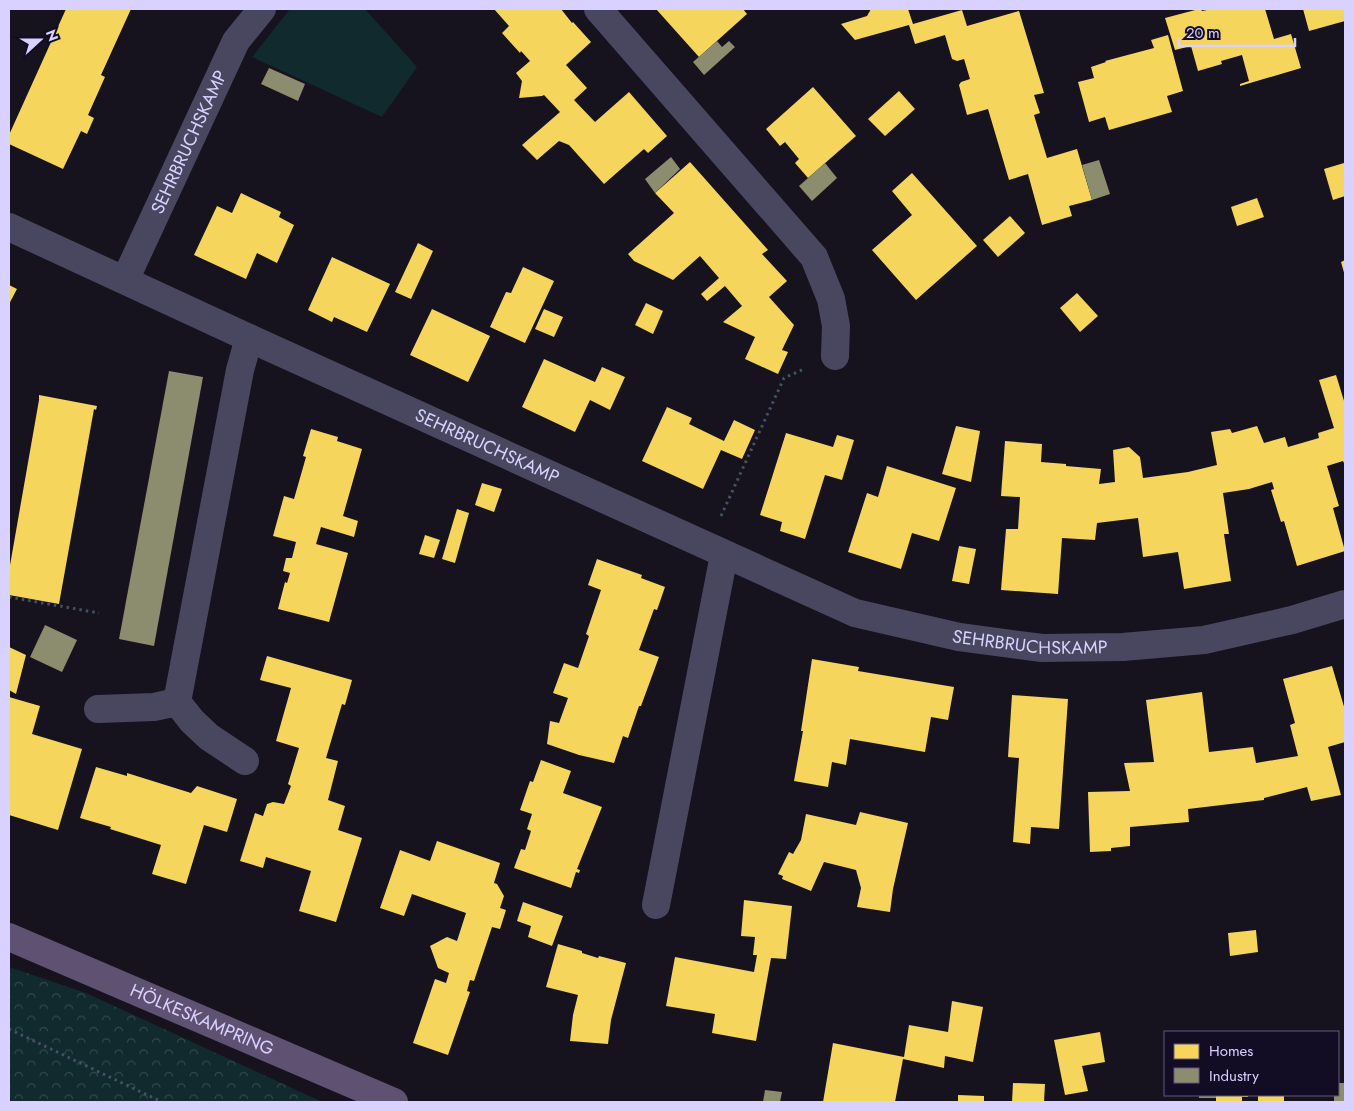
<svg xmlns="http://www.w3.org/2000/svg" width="1354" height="1111" font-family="Jost,sans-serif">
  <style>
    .grass { fill: #102a2d }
    .park { fill: url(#park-crowns) }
    .homes { fill: #f6d55c }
    .industry { fill: #8c8c6e }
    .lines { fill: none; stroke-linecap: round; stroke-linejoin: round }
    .path { stroke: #445161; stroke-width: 3; stroke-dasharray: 2.5 4; stroke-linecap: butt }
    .minor { stroke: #494760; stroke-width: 28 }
    .major { stroke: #5f5171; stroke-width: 28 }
    .labels { text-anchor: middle; stroke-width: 5; stroke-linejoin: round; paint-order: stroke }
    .street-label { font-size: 18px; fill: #d9d1ff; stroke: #120d25 }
  </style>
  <defs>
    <pattern id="park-crowns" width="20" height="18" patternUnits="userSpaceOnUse" patternTransform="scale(1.25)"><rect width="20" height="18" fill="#102a2d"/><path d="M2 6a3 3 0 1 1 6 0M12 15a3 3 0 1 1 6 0" fill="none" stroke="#32484c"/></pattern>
  </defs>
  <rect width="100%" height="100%" fill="#16131f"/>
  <!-- grass -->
  <path class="grass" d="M290,9H365L417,67L382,117L252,57Z"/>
  <!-- park -->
  <path class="park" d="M9,967L86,993L322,1102H9Z"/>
  <!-- homes -->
  <g class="homes">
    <path d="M66,9H131L101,75L105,77L88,115L94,118L87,134L81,131L63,169L9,144V135Z"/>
    <path d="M494,9H561L572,23L573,22L591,42L566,65L587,88L574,100L595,122L629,92L667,136L648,153L644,149L604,184L569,145L559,141L537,160L522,145L560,112L544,95L542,96L519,98L522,81L516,73L530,61L521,51L520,53L502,33L509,26Z"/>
    <path d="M656,9H743L747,14L699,57Z"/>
    <path d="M871,9H908L913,24L962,10L967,26L1019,11L1044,93L1034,95L1040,113L1034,115L1047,158L1077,149L1092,200L1069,206L1072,216L1042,225L1028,174L1009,180L988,109L967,115L959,85L961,82L970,79L964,59L957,61L952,59L945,35L915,44L909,25L855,40L841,24L867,16Z"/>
    <path d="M1199,9H1201L1202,11L1212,9H1265L1274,39L1291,34L1301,68L1240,86V84L1249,81L1242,55L1221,61L1222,64L1198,71L1191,46L1175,50L1165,18Z"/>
    <path d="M1303,9H1345V21L1309,31Z"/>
    <path d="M1168,35L1183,91L1167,96L1172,112L1109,130L1105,117L1089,122L1078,82L1094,78L1091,67L1106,62L1105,61L1154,48L1151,40Z"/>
    <path d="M813,87L856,136L808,178L795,163L799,159L785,142L780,146L766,129Z"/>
    <path d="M899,91L915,109L885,136L868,119Z"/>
    <path d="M690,162L768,250L762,254L787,281L769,297L794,325L782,350L788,352L778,374L745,359L755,337L723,322L742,306L725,286L707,301L701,294L719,278L700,256L673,280L634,261L628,254L674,213L655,193Z"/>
    <path d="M1344,163L1345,196L1333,200L1324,169Z"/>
    <path d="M912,173L977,246L916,300L872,250L912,215L892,191Z"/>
    <path d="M241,193L281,212L279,217L294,225L277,263L257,253L246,279L194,255L217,206L232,213Z"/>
    <path d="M1257,198L1264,217L1237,226L1231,207Z"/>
    <path d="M1010,216L1025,233L998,257L983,240Z"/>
    <path d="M418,243L433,251L411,299L395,292Z"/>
    <path d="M332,257L390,284L367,332L334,317L332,322L308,310Z"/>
    <path d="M1345,260V276L1341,262Z"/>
    <path d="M523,267L554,281L525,343L490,327L506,292L511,293Z"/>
    <path d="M9,285L17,289L9,304Z"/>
    <path d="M1077,293L1098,316L1080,332L1060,308Z"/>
    <path d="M646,303L663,311L653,334L635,325Z"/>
    <path d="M432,309L490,336L468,382L410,355Z"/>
    <path d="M544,309L563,317L554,337L535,329Z"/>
    <path d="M544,359L595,382L602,367L625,377L610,410L590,400L575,432L522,407Z"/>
    <path d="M1336,375L1345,404V465L1343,461L1327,466L1339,506L1333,508L1345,551L1297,566L1284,521L1281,522L1271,490L1274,489L1272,482L1249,489L1223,493L1229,534H1224L1231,581L1184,589L1178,552L1143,557L1138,518L1097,523L1095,540L1062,538L1058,594L1001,590L1006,529H1018L1020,497L1001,496L1005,441L1042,444L1041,462L1066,464V466L1101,469L1099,484L1115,482L1113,450L1129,447L1140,457L1143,478L1188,472L1217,465L1211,432L1230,429L1232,433L1257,426L1264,443L1285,437L1288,447L1319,438L1318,433L1334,428L1319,380Z"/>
    <path d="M39,395L97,406L96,410L94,409L59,604L9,595V571L39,400Z"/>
    <path d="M667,407L692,418L689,424L724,441L734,420L755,430L742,459L721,450L703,489L642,461Z"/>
    <path d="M956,426L980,431L971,482L942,474Z"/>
    <path d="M311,429L338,437L337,441L362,449L343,516L358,521L354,537L321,527L316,544L348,553L329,622L278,609L285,582L287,583L290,573L283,571L286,558H292L296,542L273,536L284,496L294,499L306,457L303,456Z"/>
    <path d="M786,433L833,447L837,435L854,440L842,480L825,475L805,539L780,531L782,522L760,515Z"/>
    <path d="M887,466L956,488L939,541L912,533L901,569L848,552L867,493L878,497Z"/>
    <path d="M482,483L502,489L494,512L475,505Z"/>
    <path d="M457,509L469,513L455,563L442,559Z"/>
    <path d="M425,535L440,540L434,558L419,554Z"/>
    <path d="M959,546L976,549L969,584L952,581Z"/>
    <path d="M597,559L642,575L641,578L665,587L657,610L654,609L639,650L659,657L641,706H639L628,738L623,736L614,763L579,755L547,744L550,721L559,723L568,698L553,693L564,663L578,668L589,636L586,634L601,590L588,585Z"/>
    <path d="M9,647L26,655L16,694L9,690Z"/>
    <path d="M267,656L352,680L345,705L342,704L326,758L338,761L328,800L345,806L338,830L362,838L336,922L299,911L311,871L266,857L263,868L240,861L255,813L263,816L267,804L273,802L284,804L291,786L288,784L299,748L276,741L291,688L260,680Z"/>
    <path d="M812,659L859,667L858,671L954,687L948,720L931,717L925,752L850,739L846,765L832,762L828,787L794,781L803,731H801Z"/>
    <path d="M1332,666L1345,710V742L1328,747L1341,795L1311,801L1307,787L1264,798V800L1188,809L1189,822L1130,827V846L1111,848V851L1090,852L1088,792L1130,791L1124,763L1154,762L1146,700L1202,692L1209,752L1253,747L1256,763L1298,756L1290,725L1295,723L1283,679Z"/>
    <path d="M1012,695L1068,699L1059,829L1031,827L1030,844L1013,842L1019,758L1008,757Z"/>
    <path d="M9,697L40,706L32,734L82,749L58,830L9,815Z"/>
    <path d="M541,760L571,771L563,793L602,807L577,869L580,870L579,873L576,872L571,888L514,868L521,849L525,850L531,831L527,829L532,814L520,810L530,781L533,782Z"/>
    <path d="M96,767L127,776V773L191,793L197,786L237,799L227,832L204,825L186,884L152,874L161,845L110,829L111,827L80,818Z"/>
    <path d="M860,812L908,823L893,889L890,912L857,907L861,888L856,870L824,862L811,891L782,879L783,876L778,874L789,852L793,854L801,840L806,814L856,825Z"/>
    <path d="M437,841L500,863L494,883L497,884L504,896L500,908L506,910L500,929L492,927L474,981L470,980L467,991L470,992L448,1055L413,1043L435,979L446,983L449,973L438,968L430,946L447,937L457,941L466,913L412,894L404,916L380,908L400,850L430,861Z"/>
    <path d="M744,900L792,906L786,959L771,958L756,1041L712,1033L715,1014L666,1006L675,957L754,972L757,955H753L755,937L741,936Z"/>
    <path d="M523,902L563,916L552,946L528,937L531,926L517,921Z"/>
    <path d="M1256,930L1258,952L1230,956L1228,933Z"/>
    <path d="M558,944L582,951V953L598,958L599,956L626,963L611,1020L608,1044L570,1041L573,1015L578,995L546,987Z"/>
    <path d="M952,1001L983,1007L973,1062L945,1056L944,1068L903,1059L895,1102H823L833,1043L904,1057L909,1025L948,1032Z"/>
    <path d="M1100,1032L1105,1062L1082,1066L1088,1091L1065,1095L1054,1040Z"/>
    <path d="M1013,1083L1045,1084L1044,1102H1012Z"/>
    <path d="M958,1095L984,1096V1102H958Z"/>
    <path d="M1216,1095H1248V1097H1242V1102H1216Z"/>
    <rect x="1258" y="1095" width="26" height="7"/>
  </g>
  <!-- industry -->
  <g class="industry">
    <path d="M717,41L722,47L729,41L735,47L704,75L693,62Z"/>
    <path d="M269,68L305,84L298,101L261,84Z"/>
    <path d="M671,157L680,169L655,193L645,179Z"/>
    <path d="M1099,160L1110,194L1092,200L1082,165Z"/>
    <path d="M825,163L837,178L812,201L799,186Z"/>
    <path d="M169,371L203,377L154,646L119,639Z"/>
    <path d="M45,625L77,640L62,672L30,657Z"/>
    <path d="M1338,1083H1345V1102H1334V1095H1338Z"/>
    <path d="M765,1090L782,1092L780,1102H763Z"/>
    <rect x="1199" y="1095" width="17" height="3"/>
  </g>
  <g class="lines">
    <!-- path -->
    <g class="path">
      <path d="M721,516L784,378L804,369"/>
      <path d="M9,597L99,613"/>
      <path d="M9,1029L162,1102"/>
    </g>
    <!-- minor -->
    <g class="minor">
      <path d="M598,9L814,257L831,299L836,326L835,356"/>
      <path id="s1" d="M9,227L249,338L855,613L959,637L1042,648L1123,647L1204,640L1292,620L1345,604"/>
      <path id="s2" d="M125,280L236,41L262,9"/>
      <path d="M177,702L192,721L209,737L245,761"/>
      <path d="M98,709L154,707L177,702L240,370L249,338"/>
      <path d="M656,905L724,555"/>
    </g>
    <!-- major -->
    <path class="major" id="s3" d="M9,937L394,1102"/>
  </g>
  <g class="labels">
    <!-- street labels -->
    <g class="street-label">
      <text dy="6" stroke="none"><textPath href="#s2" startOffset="152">SEHRBRUCHSKAMP</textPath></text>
      <text dy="6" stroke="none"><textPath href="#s1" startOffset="526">SEHRBRUCHSKAMP</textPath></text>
      <text dy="6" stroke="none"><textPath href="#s1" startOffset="1108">SEHRBRUCHSKAMP</textPath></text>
      <text dy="6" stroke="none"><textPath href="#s3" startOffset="210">HÖLKESKAMPRING</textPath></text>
    </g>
  </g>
  <!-- border -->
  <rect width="1354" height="1111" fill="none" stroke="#d9d1ff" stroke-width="20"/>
  <!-- legend -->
  <rect x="1164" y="1031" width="175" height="65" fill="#120d25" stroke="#625b7c"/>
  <rect x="1174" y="1044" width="25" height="15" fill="#f6d55c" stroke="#625b7c"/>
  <text x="1209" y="1056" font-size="15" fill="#d9d1ff">Homes</text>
  <rect x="1174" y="1068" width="25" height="15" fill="#8c8c6e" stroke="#625b7c"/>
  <text x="1209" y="1081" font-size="15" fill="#d9d1ff">Industry</text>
  <!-- north arrow -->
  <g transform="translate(40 40) rotate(69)" stroke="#120d25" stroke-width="4" paint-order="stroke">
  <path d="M0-4L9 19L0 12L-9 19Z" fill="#d9d1ff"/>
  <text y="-8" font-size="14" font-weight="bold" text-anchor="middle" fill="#d9d1ff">N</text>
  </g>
  <!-- scale -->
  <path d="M1179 38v8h116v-8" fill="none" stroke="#d9d1ff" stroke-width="2.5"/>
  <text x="1186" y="38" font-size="15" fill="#d9d1ff" stroke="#120d25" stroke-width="4" paint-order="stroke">20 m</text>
</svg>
